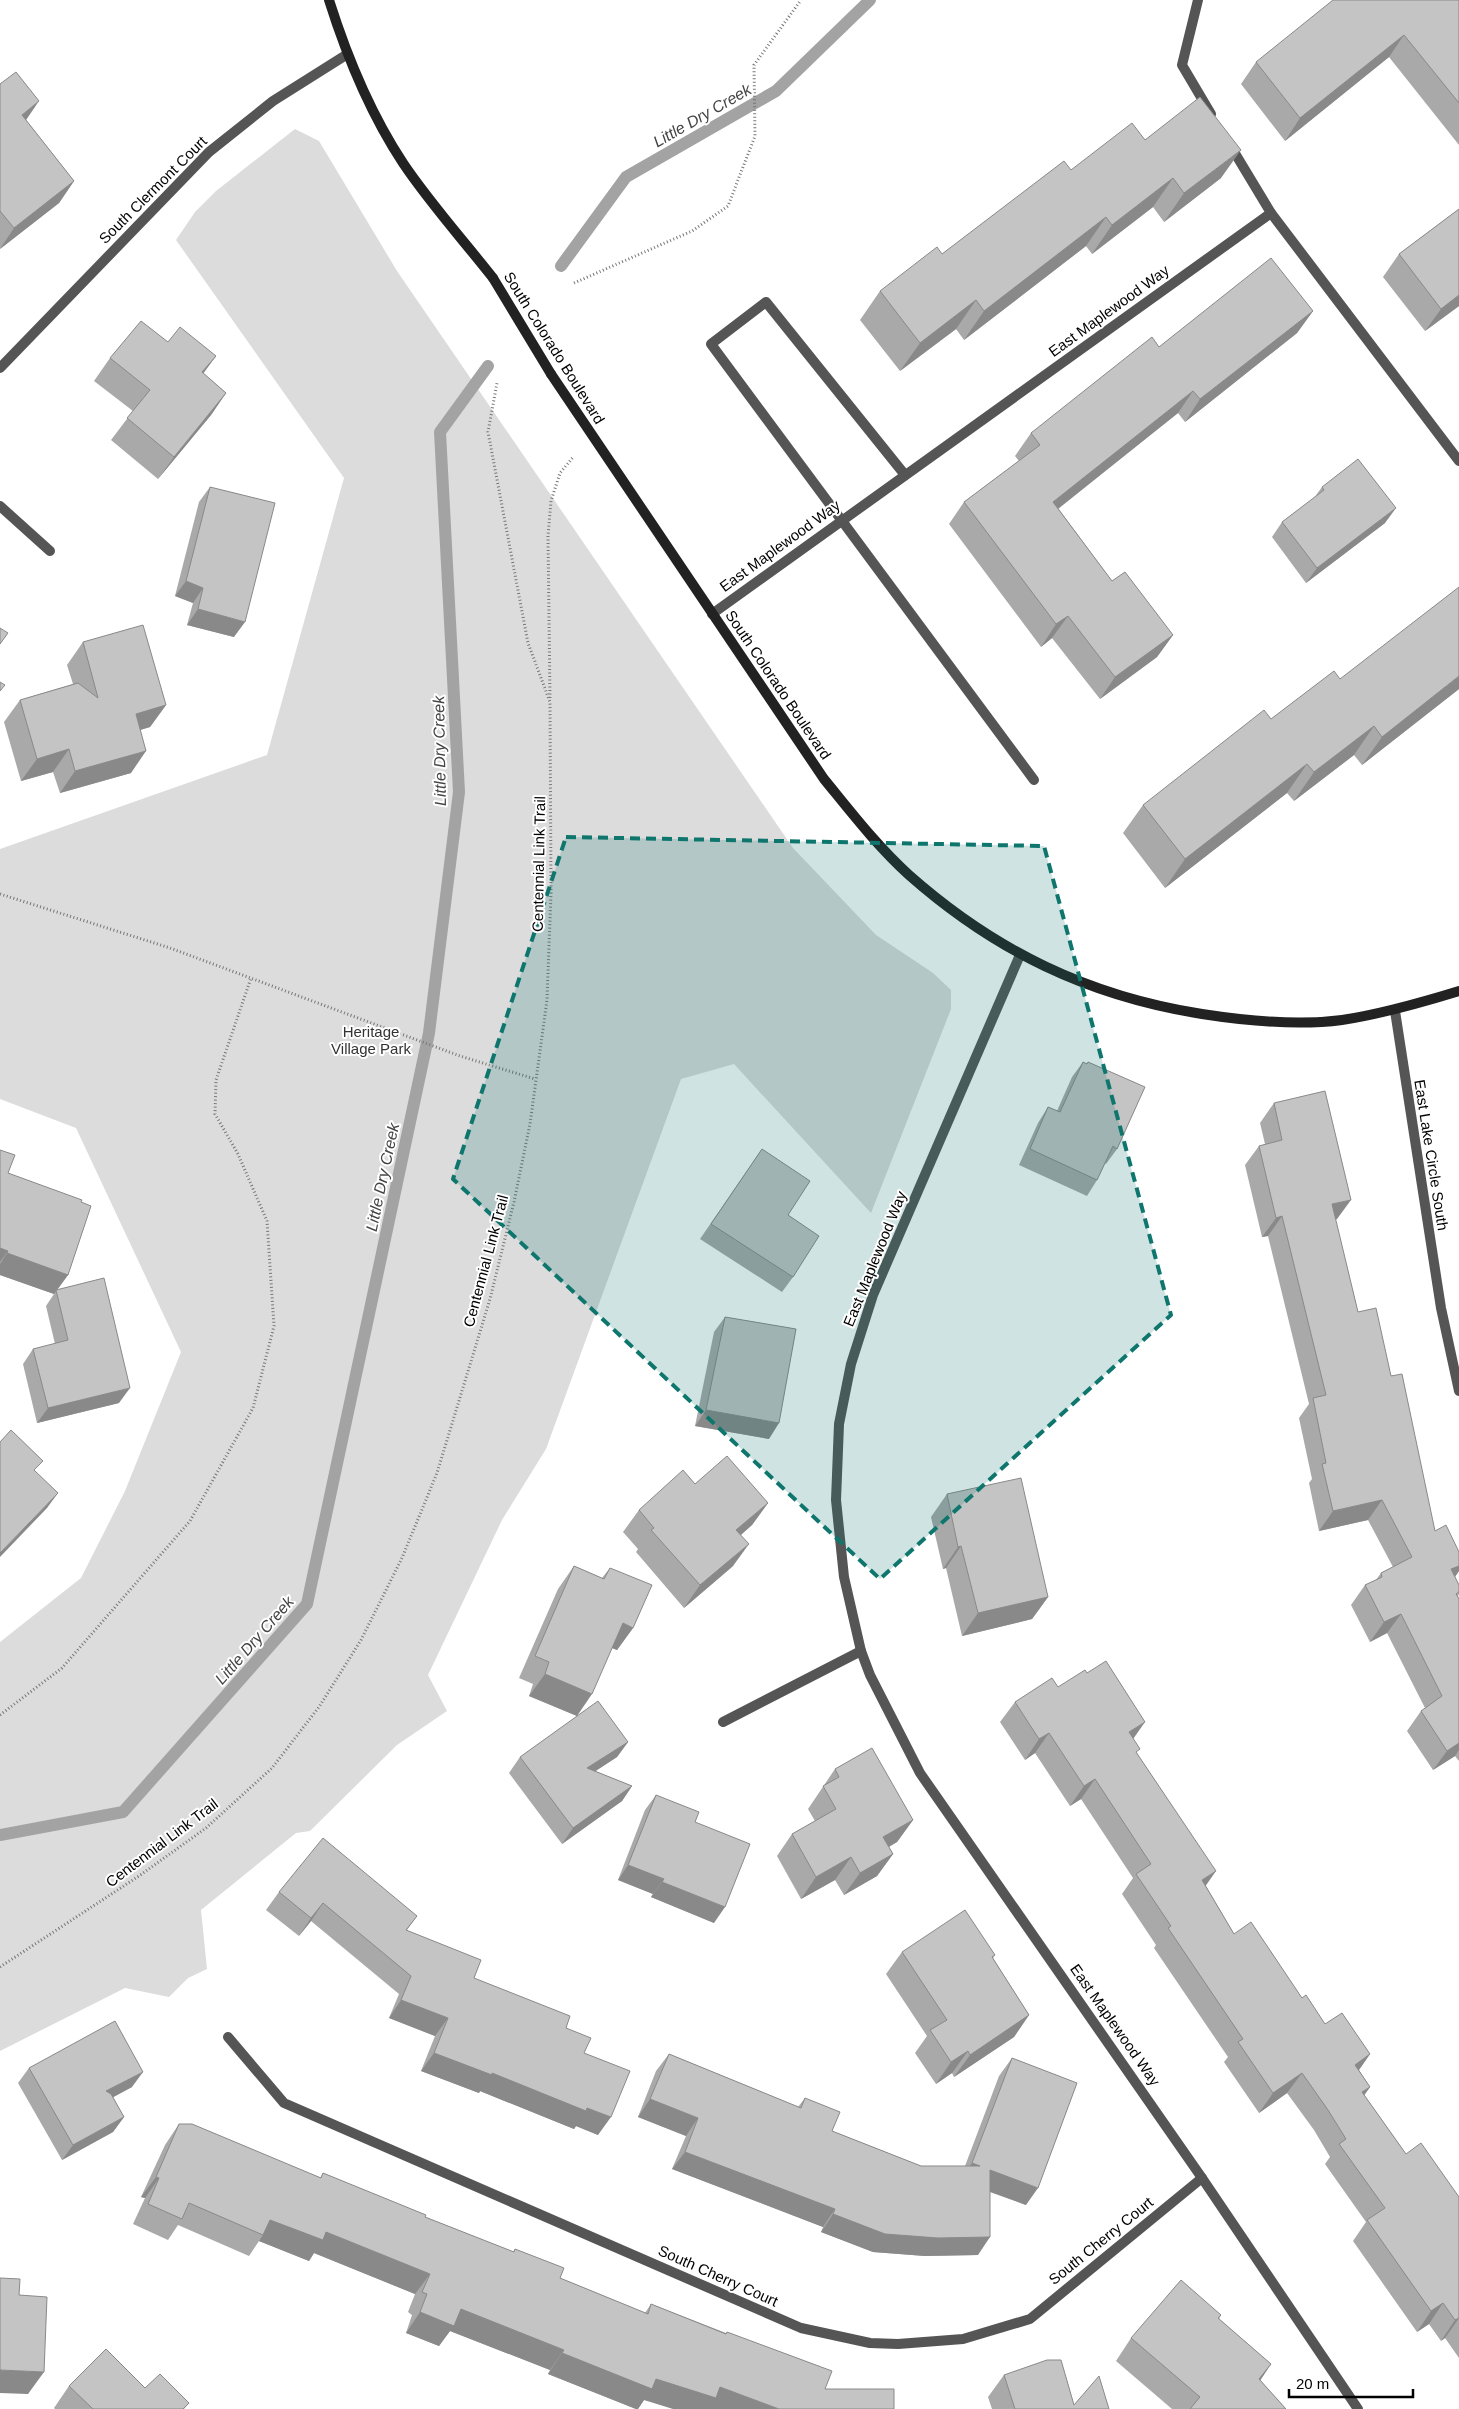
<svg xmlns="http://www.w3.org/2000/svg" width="1459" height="2409" font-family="Helvetica,sans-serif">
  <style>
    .green { fill: #dcdcdc }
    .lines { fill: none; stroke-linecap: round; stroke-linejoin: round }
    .stream { stroke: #a3a3a3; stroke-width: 12 }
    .path { stroke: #777; stroke-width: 3; stroke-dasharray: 1 2.5; stroke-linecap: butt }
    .lane { stroke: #555; stroke-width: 10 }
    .street { stroke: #555; stroke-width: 10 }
    .secondary { stroke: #222; stroke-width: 10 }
    .secondary-bridge { stroke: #222; stroke-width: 10 }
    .wall { fill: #a9a9a9 }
    .shaded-wall { fill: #898989 }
    .building { fill: #c4c4c4; stroke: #898989 }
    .marked { fill: #0f766e; fill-opacity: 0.2; stroke: #0f766e; stroke-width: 4; stroke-dasharray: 10 6; stroke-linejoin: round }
    .labels { text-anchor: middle; stroke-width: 4; stroke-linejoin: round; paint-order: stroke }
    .street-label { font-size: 15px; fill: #000; stroke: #fff }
    .park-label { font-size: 15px; fill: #333; stroke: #fff }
    .water-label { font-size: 16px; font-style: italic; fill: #444; stroke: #fff }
  </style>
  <rect width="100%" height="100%" fill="#fff"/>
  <!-- green -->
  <path class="green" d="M295,129L319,141L397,271L793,848L876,935L933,973L951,990V1009L871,1213L734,1064L681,1079L546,1449L502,1520L428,1675L447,1711L397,1745L310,1831L296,1833L201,1910L207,1969L188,1978L169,1997L125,1988L0,2051V1642L81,1578L125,1491L181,1352L76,1128L0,1099V849L267,755L344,478L176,240L195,212L216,191Z"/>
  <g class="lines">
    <!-- stream -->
    <g class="stream">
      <path d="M561,266L626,177L776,91L870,0"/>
      <path d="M0,1835L123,1812L307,1604L429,1033L459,792L440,432L488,366"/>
    </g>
    <!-- path -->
    <g class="path">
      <path d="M574,283L692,231L728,206L755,136L754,65L801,0"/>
      <path d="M550,698L548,536L551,501L560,473L574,456"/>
      <path d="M0,894L170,948L460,1056L535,1079"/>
      <path d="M0,1715L62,1668L190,1521L253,1408L274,1326L267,1221L238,1154L215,1114L216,1080L251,978"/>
      <path d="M0,1967L139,1876L206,1828L272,1768L319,1707L361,1640L402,1558L437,1473L490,1299L514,1202L530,1124L547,1000L551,893L550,702L528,643L488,432L497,383"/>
    </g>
    <!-- lane -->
    <g class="lane">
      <path d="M1198,0L1182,65L1211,114"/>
      <path d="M1230,145L1271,213"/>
      <path d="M905,475L766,302L711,344L1034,780"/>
    </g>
    <!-- street -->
    <g class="street">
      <path d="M0,368L209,152L273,101L346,55"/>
      <path d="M0,506L50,551"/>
      <path d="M712,614L1271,213L1459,461"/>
      <path d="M1020,955L873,1295L851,1364L839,1424L836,1500L844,1577L861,1651L870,1675L920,1773L1202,2178L1358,2409"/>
      <path d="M1395,1011L1441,1308L1459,1391"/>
      <path d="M723,1722L861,1651"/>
      <path d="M228,2037L284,2103L801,2328L870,2343L898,2344L963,2339L1030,2319L1202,2178"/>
    </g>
    <!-- secondary -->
    <g class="secondary">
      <path d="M329,0C347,57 370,113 403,163C429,202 464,241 493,278"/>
      <path d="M551,374L824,779C851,812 877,846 909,875C995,951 1088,996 1202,1014C1247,1021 1296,1026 1342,1020C1382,1014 1420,1003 1459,991"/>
    </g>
    <!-- secondary-bridge -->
    <path class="secondary-bridge" d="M493,278L551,374"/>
  </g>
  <!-- wall -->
  <g class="wall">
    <path d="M1459,0V145L1389,57L1285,141L1241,84L1256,62Z"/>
    <path d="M0,84L26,120L74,181L59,203L0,249Z"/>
    <path d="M1145,140L1221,178L1164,222L1153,207L1092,254L1086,246L964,340L956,329L900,371L860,320L880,291L942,254L1071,170Z"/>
    <path d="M1459,209V306L1425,331L1383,277L1399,254Z"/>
    <path d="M1313,311L1297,333L1185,422L1178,413L1058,508L1112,581L1173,635L1157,657L1100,699L1052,638L1041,647L949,524L964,502L1019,461L1015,456L1031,433L1159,347Z"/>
    <path d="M168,342L216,356L203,373L226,393L211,415L158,479L111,440L133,411L94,381L110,358Z"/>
    <path d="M210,487L234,637L187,625L193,603L175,596L199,502Z"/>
    <path d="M1322,487L1385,523L1306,583L1272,537L1282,522L1314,498Z"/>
    <path d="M83,642L166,705L150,727L140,730L131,773L60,793L53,772L21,781L4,722L20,700L73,684L67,665Z"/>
    <path d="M1340,679L1459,689L1362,765L1354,755L1294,801L1287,793L1165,888L1123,833L1143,805L1271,719Z"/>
    <path d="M1083,1062L1087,1064L1088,1062L1117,1149L1106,1164L1105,1163L1097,1180L1087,1196L1019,1165L1038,1123L1048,1107L1057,1111L1072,1077Z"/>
    <path d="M1274,1103L1337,1219L1335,1220L1358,1312L1391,1376L1435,1531L1459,1552V1571L1455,1577L1459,1585V1594L1458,1596L1459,1599V1761L1455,1756L1433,1770L1407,1731L1421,1711L1425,1708L1387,1633L1370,1642L1351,1605L1365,1585L1376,1580L1381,1573L1393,1567L1368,1520L1319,1531L1309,1483L1312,1479L1299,1418L1309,1404L1268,1236L1262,1237L1245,1165L1259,1146L1265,1144L1260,1123Z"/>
    <path d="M762,1149L788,1215L793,1277L782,1292L700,1239Z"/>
    <path d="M0,1150L8,1173L81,1202L68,1275L57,1290L119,1403L37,1423L23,1364L33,1349L55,1344L46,1306L54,1294L0,1275Z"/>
    <path d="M725,1317L769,1439L695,1426L714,1332Z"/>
    <path d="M695,1484L768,1503L752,1525L741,1535L733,1566L684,1608L636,1552L638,1549L623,1532L639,1510Z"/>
    <path d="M947,1494L1048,1597L1032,1619L962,1636L946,1568L943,1569L931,1517Z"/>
    <path d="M574,1566L602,1578L610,1568L633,1628L617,1650L612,1648L577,1716L529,1696L533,1684L519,1678L558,1589Z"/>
    <path d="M1058,1687L1133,1739L1137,1753L1206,1886L1234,1934L1302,1998L1325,2024L1370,2054L1359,2070L1370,2087L1364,2095L1406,2154L1459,2197V2358L1445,2338L1441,2341L1429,2324L1417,2332L1353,2241L1366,2222L1325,2164L1330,2157L1314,2130L1287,2093L1259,2113L1224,2062L1228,2057L1154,1948L1156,1945L1122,1894L1133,1878L1081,1799L1070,1806L1035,1753L1025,1760L1000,1722L1015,1702Z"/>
    <path d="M628,1742L617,1757L595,1771L632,1786L622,1801L562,1844L509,1773L520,1757Z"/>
    <path d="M835,1769L913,1820L897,1842L889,1847L893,1854L877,1876L844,1895L835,1880L801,1899L777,1856L792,1834L815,1821L808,1809Z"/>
    <path d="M656,1795L695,1822L714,1923L651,1897L653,1894L618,1880L645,1810Z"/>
    <path d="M279,1892L417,1916L407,1930L474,1978L566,2028L584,2053L598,2135L576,2126L574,2129L480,2091L479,2093L421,2071L435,2036L389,2018L399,1994L311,1921L299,1936L266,1910Z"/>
    <path d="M902,1952L995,1955L993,1958L1029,2015L1014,2037L954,2077L952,2073L936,2084L915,2053L927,2036L886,1974Z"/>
    <path d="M669,2054L798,2107L805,2098L832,2131L921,2166H965L999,2076L1012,2058L1026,2205L990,2192L978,2255L925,2256L873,2252L821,2232L823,2227L672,2169L686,2136L638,2117L656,2071Z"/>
    <path d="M29,2068L132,2087L113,2097L124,2117L113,2132L62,2160L18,2083Z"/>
    <path d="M179,2124L320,2178L323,2173L425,2217L513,2252L515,2249L560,2278L645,2313L651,2304L726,2333L727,2332L825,2389L894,2409H710L644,2400L638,2409H636L548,2374L550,2370L450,2331L439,2346L406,2333L412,2315L408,2312L415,2294L314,2253L309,2261L259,2241L249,2256L178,2225L168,2240L133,2224L145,2198L141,2197L165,2145Z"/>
    <path d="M1221,2315L1219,2319L1271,2364L1260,2380L1286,2409H1172L1116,2361L1131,2338Z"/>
    <path d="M1004,2375L1074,2405L1109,2409H992L988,2397Z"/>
    <path d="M69,2386L145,2388L189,2403L184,2409H55L54,2408Z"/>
  </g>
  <!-- shaded-wall -->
  <g class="shaded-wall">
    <path d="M1404,35L1389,57L1285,141L1300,118Z"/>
    <path d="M39,101L24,123L22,115Z"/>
    <path d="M1241,150L1221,178L1164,222L1184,193Z"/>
    <path d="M1173,178L1153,207L1092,254L1112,225Z"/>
    <path d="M74,181L59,203L0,249L14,228Z"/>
    <path d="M1106,217L1086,246L964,340L984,311Z"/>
    <path d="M1459,295V306L1425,331L1441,309Z"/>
    <path d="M976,300L956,329L900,371L920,343Z"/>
    <path d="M1313,311L1297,333L1185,422L1200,399Z"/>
    <path d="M216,356L200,378L202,372Z"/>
    <path d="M1193,391L1178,413L1038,525L1053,502Z"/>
    <path d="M226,393L211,415L158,479L174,457Z"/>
    <path d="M1396,508L1385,523L1306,583L1317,568Z"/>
    <path d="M186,581L203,588L193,603L175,596Z"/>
    <path d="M198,609L245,622L234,637L187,625Z"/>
    <path d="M1068,616L1052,638L1041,647L1056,624Z"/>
    <path d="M1173,635L1157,657L1100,699L1115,677Z"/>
    <path d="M1459,676V689L1362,765L1382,737Z"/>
    <path d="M166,705L150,727L120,736L136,714Z"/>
    <path d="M1374,726L1354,755L1294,801L1314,772Z"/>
    <path d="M69,749L53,772L21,781L37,759Z"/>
    <path d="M146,751L131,773L60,793L75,771Z"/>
    <path d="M1307,764L1287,793L1165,888L1185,859Z"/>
    <path d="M1351,1200L1337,1219L1318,1224L1332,1204Z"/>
    <path d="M1282,1216L1268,1236L1262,1237L1276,1218Z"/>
    <path d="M0,1248L8,1251L0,1262Z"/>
    <path d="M7,1253L68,1275L54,1294L0,1275V1264Z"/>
    <path d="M130,1388L119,1403L37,1423L48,1408Z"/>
    <path d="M706,1410L779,1423L769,1439L695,1426Z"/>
    <path d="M58,1493L47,1508L0,1557V1553Z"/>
    <path d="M1382,1500L1368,1520L1319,1531L1333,1511Z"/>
    <path d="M768,1503L752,1525L721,1552L736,1530Z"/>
    <path d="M749,1544L733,1566L684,1608L700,1585Z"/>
    <path d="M961,1546L946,1568L943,1569L958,1547Z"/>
    <path d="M1459,1566V1571L1451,1582V1569Z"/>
    <path d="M1048,1597L1032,1619L962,1636L978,1613Z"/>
    <path d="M1401,1614L1387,1633L1370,1642L1384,1622Z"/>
    <path d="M623,1623L633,1628L617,1650L607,1646Z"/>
    <path d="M545,1674L592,1694L577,1716L529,1696Z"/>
    <path d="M1145,1722L1131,1742L1129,1732Z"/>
    <path d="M1049,1733L1035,1753L1025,1760L1039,1739Z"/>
    <path d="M628,1742L617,1757L576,1784L587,1768Z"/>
    <path d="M1459,1743V1750L1455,1756L1433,1770L1447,1751Z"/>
    <path d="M1095,1779L1081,1799L1070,1806L1084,1786Z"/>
    <path d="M632,1786L622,1801L562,1844L573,1828Z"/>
    <path d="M913,1820L897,1842L867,1859L883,1837Z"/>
    <path d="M893,1854L877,1876L844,1895L860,1873Z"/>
    <path d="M851,1857L835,1880L801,1899L816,1877Z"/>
    <path d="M628,1865L664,1879L653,1894L618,1880Z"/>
    <path d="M1216,1871L1202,1891V1880Z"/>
    <path d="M662,1882L725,1907L714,1923L651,1897Z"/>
    <path d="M323,1903L311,1921L299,1936L311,1918Z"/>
    <path d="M401,2000L448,2018L435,2036L389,2018Z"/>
    <path d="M1029,2015L1014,2037L954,2077L970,2055Z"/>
    <path d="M968,2051L952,2073L936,2084L951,2062Z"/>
    <path d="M434,2053L492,2073L587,2108L611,2117L598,2135L576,2126L574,2129L480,2091L479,2093L421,2071Z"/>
    <path d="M1370,2054L1356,2074L1355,2065Z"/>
    <path d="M143,2072L132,2087L95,2107L106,2091Z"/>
    <path d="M1302,2073L1287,2093L1259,2113L1273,2093Z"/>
    <path d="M1370,2087L1356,2107L1362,2092Z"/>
    <path d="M650,2099L698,2118L686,2136L638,2117Z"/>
    <path d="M124,2117L113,2132L62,2160L73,2145Z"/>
    <path d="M685,2152L835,2209L823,2227L672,2169Z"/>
    <path d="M972,2163L980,2166L959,2180Z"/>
    <path d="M990,2170L1038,2188L1026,2205L977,2187Z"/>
    <path d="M156,2177L159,2178L145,2198L141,2197Z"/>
    <path d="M833,2214L990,2237L978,2255L925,2256L873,2252L821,2232Z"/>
    <path d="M270,2220L326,2232L430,2274L415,2294L314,2253L309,2261L259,2241L263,2235Z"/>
    <path d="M1443,2303L1429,2324L1417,2332L1431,2311Z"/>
    <path d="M461,2309L564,2350L550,2370L450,2331L439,2346L406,2333L420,2312Z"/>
    <path d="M1459,2318L1445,2338L1441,2341L1455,2320Z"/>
    <path d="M562,2353L656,2379L720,2387L779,2409H673L644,2400L638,2409H636L548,2374Z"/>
    <path d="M1271,2364L1256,2387L1259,2379Z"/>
    <path d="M0,2370L44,2372L28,2394L0,2393Z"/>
  </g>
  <!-- building -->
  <g class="building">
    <path d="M1333,0H1459V103L1404,35L1300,118L1256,62Z"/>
    <path d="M16,72L39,101L22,115L74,181L14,228L0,211V84Z"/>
    <path d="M1200,97L1241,150L1184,193L1173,178L1112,225L1106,217L984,311L976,300L920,343L880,291L937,247L942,254L1064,161L1071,170L1132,123L1145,140Z"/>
    <path d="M1459,209V295L1441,309L1399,254Z"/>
    <path d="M1271,258L1313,311L1200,399L1193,391L1053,502L1112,581L1125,572L1173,635L1115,677L1068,616L1056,624L964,502L1040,445L1031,433L1152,337L1159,347Z"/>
    <path d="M141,321L168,342L180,327L216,356L202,372L226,393L174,457L127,418L150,390L110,358Z"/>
    <path d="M1358,459L1396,508L1317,568L1282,522L1324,490L1322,487Z"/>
    <path d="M210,487L275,503L245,622L198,609L203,588L186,581Z"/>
    <path d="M1459,587V676L1382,737L1374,726L1314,772L1307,764L1185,859L1143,805L1264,710L1271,719L1334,671L1340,679Z"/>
    <path d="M143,625L166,705L136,714L146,751L75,771L69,749L37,759L20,700L78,683L98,698L83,642Z"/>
    <path d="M0,628L8,633L0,644Z"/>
    <path d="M0,682L5,685L0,691Z"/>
    <path d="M1083,1062L1087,1064L1088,1062L1145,1087L1117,1149L1113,1146L1097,1180L1030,1149L1048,1107L1060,1112Z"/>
    <path d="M1325,1091L1351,1200L1332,1204L1358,1312L1376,1308L1391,1376L1402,1374L1435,1531L1446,1525L1459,1552V1566L1451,1569L1459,1585V1592L1456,1594L1459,1599V1743L1447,1751L1421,1711L1442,1696L1401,1614L1384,1622L1365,1585L1382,1577L1381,1573L1412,1557L1382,1500L1333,1511L1322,1464L1326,1463L1313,1398L1326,1395L1282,1216L1276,1218L1259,1146L1282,1140L1274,1103Z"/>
    <path d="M762,1149L810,1181L788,1215L819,1236L793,1277L711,1224Z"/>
    <path d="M0,1150L15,1155L8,1173L82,1200L81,1202L91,1206L68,1275L7,1253L8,1251L0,1248Z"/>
    <path d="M104,1278L130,1388L48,1408L33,1349L68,1340L56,1290Z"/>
    <path d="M725,1317L796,1329L779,1423L706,1410Z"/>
    <path d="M11,1430L43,1461L34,1470L58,1493L0,1553V1442Z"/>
    <path d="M727,1456L768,1503L736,1530L749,1544L700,1585L651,1530L654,1528L639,1510L683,1470L695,1484Z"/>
    <path d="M1021,1478L1048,1597L978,1613L961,1546L958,1547L947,1494Z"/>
    <path d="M574,1566L604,1579L610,1568L652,1585L633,1628L623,1623L592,1694L545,1674L549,1662L535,1656Z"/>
    <path d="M1106,1661L1145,1722L1129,1732L1140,1749L1136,1752L1216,1871L1202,1880L1234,1934L1251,1922L1302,1998L1306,1995L1325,2024L1342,2013L1370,2054L1355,2065L1370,2087L1362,2092L1406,2154L1421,2143L1459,2197V2318L1455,2320L1443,2303L1431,2311L1367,2220L1385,2208L1339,2144L1346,2139L1328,2110L1302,2073L1273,2093L1238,2042L1243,2039L1168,1928L1171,1926L1136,1874L1151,1864L1095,1779L1084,1786L1049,1733L1039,1739L1015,1702L1052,1678L1058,1687L1085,1670L1087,1673Z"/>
    <path d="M598,1701L628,1742L587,1768L632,1786L573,1828L520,1757Z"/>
    <path d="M872,1748L913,1820L883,1837L893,1854L860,1873L851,1857L816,1877L792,1834L836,1809L823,1786L839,1777L835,1769Z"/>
    <path d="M656,1795L699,1812L695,1822L750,1844L725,1907L662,1882L664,1879L628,1865Z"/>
    <path d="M323,1838L417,1916L406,1930L481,1960L474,1978L570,2016L566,2028L591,2038L584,2053L630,2071L611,2117L587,2108L586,2111L492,2073V2075L434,2053L448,2018L401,2000L411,1976L323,1903L311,1918L279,1892Z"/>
    <path d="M965,1910L995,1955L992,1957L1029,2015L970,2055L968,2051L951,2062L930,2030L947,2020L902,1952Z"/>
    <path d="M115,2021L143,2072L106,2091L111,2094L124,2117L73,2145L29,2068Z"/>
    <path d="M669,2054L801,2108L805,2098L840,2112L832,2131L921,2166H980L972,2163L1012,2058L1077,2083L1038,2188L990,2170V2237L938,2238L885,2234L833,2214L835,2209L685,2152L698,2118L650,2099Z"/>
    <path d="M179,2124H192L321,2178L323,2173L426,2215L425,2217L514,2252L515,2249L564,2268L560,2278L648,2314L651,2304L726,2334L727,2332L832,2371L825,2389H894V2409H779L720,2387L716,2398L656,2379L652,2389L562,2353L564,2350L461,2309L454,2326L420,2312L427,2294L422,2292L430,2274L326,2232L323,2240L270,2220L263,2235L189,2203L182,2219L148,2204L159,2178L156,2177Z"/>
    <path d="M0,2278L20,2279L19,2295L47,2297L44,2372L0,2370Z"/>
    <path d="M1181,2280L1221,2315L1218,2318L1271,2364L1259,2379L1286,2409H1190L1200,2397L1131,2338Z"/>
    <path d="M106,2349L145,2388L160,2374L189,2403L183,2409H93L69,2386Z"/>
    <path d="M1047,2360H1061L1074,2405L1099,2376L1109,2409H1015L1004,2375Z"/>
  </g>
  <!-- marked area -->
  <path class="marked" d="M566,837L1044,846L1171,1315L880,1579L453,1179Z"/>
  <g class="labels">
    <!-- street labels -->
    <g class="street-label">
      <text transform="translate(153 190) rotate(-45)" y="5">South Clermont Court</text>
      <text transform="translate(1109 311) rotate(-36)" y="5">East Maplewood Way</text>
      <text transform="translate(554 348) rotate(58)" y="5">South Colorado Boulevard</text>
      <text transform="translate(780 546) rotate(-36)" y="5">East Maplewood Way</text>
      <text transform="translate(778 685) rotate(56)" y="5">South Colorado Boulevard</text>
      <text transform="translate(539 864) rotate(-89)" y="5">Centennial Link Trail</text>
      <text transform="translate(1431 1155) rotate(81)" y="5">East Lake Circle South</text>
      <text transform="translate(875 1259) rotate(-68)" y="5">East Maplewood Way</text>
      <text transform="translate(486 1261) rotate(-75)" y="5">Centennial Link Trail</text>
      <text transform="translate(162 1843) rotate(-37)" y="5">Centennial Link Trail</text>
      <text transform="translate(1115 2025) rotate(55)" y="5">East Maplewood Way</text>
      <text transform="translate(1101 2241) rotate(-39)" y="5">South Cherry Court</text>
      <text transform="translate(718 2276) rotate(24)" y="5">South Cherry Court</text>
    </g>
    <!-- park labels -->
    <g class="park-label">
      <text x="371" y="1037">Heritage<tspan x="371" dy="17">Village Park</tspan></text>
    </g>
    <!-- water labels -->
    <g class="water-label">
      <text transform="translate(702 115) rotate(-30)" y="6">Little Dry Creek</text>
      <text transform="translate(439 751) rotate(-91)" y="6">Little Dry Creek</text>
      <text transform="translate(382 1177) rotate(-78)" y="6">Little Dry Creek</text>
      <text transform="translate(254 1640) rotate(-49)" y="6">Little Dry Creek</text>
    </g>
  </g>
  <!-- scale -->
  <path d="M1289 2389v8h124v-8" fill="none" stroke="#000000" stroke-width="2.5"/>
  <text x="1296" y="2389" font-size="15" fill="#000000" stroke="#ffffff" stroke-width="4" paint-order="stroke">20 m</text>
</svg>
